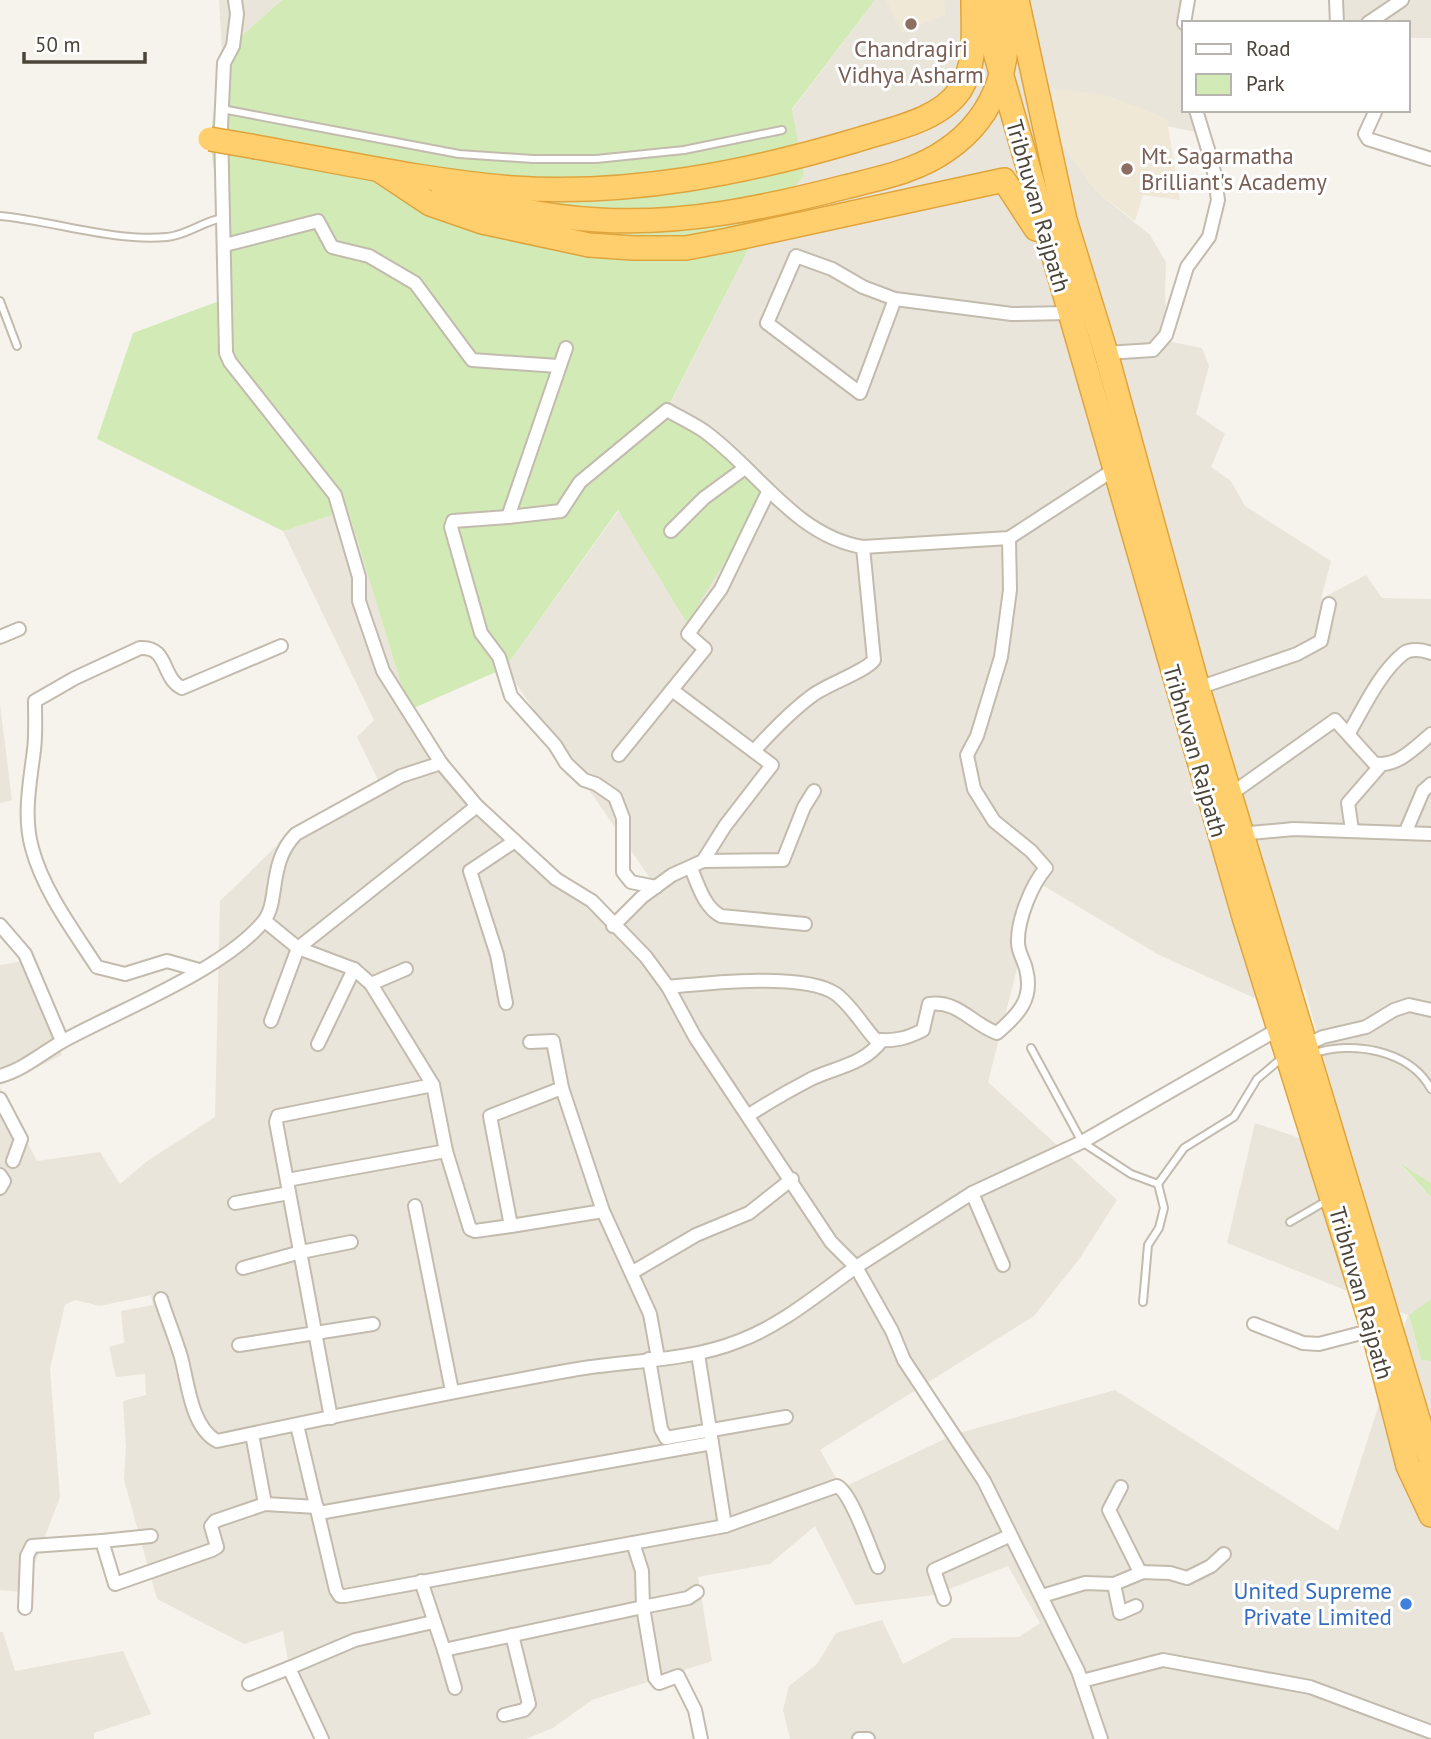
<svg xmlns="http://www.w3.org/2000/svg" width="1431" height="1739" font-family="'PT Sans',sans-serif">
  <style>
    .residential { fill: #eae5da; fill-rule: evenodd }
    .education { fill: #efe8d6 }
    .green { fill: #d2eab5 }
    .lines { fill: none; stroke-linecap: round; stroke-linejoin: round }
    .lane-casing { stroke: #c2bbae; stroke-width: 10 }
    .street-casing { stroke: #c2bbae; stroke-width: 16 }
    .highway-casing { stroke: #e0a43c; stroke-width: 26 }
    .lane { stroke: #fff; stroke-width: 6 }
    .street { stroke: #fff; stroke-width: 12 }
    .highway { stroke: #ffcf6e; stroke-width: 23 }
    .highway-bridge-casing { stroke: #e0a43c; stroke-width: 26; stroke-linecap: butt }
    .highway-bridge { stroke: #ffcf6e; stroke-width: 23 }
    .education-dot { fill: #8d6e63; stroke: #fff; stroke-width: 2.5 }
    .shop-dot { fill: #3f7fe0; stroke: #fff; stroke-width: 2.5 }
    .labels { text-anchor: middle; stroke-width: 6; stroke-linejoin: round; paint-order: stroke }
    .education-label { font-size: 23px; fill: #785e54; stroke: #fff }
    .street-label { font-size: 23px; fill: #4b4439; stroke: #fff }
    .shop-label { font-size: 23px; fill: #366cbe; stroke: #fff; text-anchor: end }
  </style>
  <rect width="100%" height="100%" fill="#f6f3ec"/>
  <!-- residential -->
  <g class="residential">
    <path d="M219,0H282L222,53Z"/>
    <path d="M875,0H1186L1184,110H1193L1196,132L1166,126L1054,89L1051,129L1096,191L1150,235L1166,262L1165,300L1172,342L1202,348L1209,366L1196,414L1225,434L1211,467L1231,481L1245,506L1331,561L1321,599L1366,575L1382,598L1431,599V1183L1403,1167L1431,1197V1299L1409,1315L1421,1360L1431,1361V1739H790L783,1710L789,1686L817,1664L836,1633L882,1620L903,1664L953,1638L1019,1637L1040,1623L1008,1566L934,1595L855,1605L815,1526L770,1564L698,1577L712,1661L592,1700L553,1728L526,1739H325L289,1668L283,1631L244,1644L157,1599L124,1480L126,1447L123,1401L146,1395L145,1374L116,1377L109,1347L124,1343L121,1311L153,1305L151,1295L100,1306L75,1300L65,1305L50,1368L60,1497L24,1592L0,1590V1088L37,1161L100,1152L120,1184L146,1162L215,1117L220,901L299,824L379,782L357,737L374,720L283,531L348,510L409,710L441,763L613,925L656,887L505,668L619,510L768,492L667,410L748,250L804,175L792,110ZM1039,883L1159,955L1259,1000L1305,989L1352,1163L1294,1136L1255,1123L1227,1243L1408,1315L1338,1531L1115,1390L955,1434L842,1488L820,1450L1034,1316L1080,1258L1117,1200L988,1082Z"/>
    <path d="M1341,0H1431V38H1408V23H1346Z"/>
    <path d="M0,704L12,800L0,803Z"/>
    <path d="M23,961L62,1055L0,1085V965Z"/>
    <path d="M0,1632H3L15,1671L123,1651L151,1714L94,1733V1739H0Z"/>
  </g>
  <!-- education -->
  <g class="education">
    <path d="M886,0H944L946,14L902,33Z"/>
    <path d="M1054,89L1109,96L1167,119L1180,200L1143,195L1135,221L1096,191L1051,129Z"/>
  </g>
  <!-- green -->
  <g class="green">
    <path d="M282,0H875L792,109L804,175L748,250L667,409L768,492L687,623L618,510L505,668L409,710L348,510L283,531L97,439L133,333L230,297L210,139L222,53Z"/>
    <path d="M1401,1164L1431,1183V1197Z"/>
    <path d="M1431,1299V1361L1421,1360L1409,1315Z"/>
  </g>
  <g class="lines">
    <!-- lane casing -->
    <g class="lane-casing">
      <g id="lane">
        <path d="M222,109L459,154L533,159H596L684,150L782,130"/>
        <path d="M0,216C54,221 113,242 167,237C188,235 203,221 223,218"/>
        <path d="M0,301L17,346"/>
        <path d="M1031,1048L1082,1142L1131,1174L1158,1184L1184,1148L1234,1117L1257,1079L1283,1057"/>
        <path d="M1312,1054C1352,1040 1410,1050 1431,1089"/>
        <path d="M1290,1222L1328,1200"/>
        <path d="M1143,1302L1148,1245L1159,1228L1164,1208L1158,1184"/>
      </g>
    </g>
    <!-- street casing -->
    <g class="street-casing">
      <g id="street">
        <path d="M235,0L237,14L233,46L224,63L221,127L226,353L230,362L335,495L359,577V601L383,671L441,763"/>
        <path d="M1336,0L1337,23"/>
        <path d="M1184,23L1188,0"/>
        <path d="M1368,23L1402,0"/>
        <path d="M1376,110L1365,134L1368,139L1431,159"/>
        <path d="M225,245L318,221L332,247L369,256L415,283L472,360L558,366"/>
        <path d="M895,299L860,393L767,323L796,256L832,269L863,287L895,299L1012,314L1070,313"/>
        <path d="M566,348L508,517L561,511L580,482L667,410C679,417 692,423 704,431C757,469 795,536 863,547L1009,538L1118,467"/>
        <path d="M1106,353L1153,350L1166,335L1187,267L1209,237L1218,200L1213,166L1196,110"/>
        <path d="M508,517L453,521L451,527L481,633L499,657L511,696L555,745L566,763L584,780L596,784L615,797L623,818V872L631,882L656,887"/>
        <path d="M671,531L704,498L745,468"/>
        <path d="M0,637L19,629"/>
        <path d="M1198,688L1297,654L1321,641L1329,604"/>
        <path d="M1349,733C1364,707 1380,672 1404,653C1411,648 1423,650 1431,653"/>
        <path d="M754,751C772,731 791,711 813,695C828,684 866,671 874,660L863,547"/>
        <path d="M619,755L705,649L688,634L721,589L768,492"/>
        <path d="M1231,794L1335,720L1374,763C1395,769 1416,747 1431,734"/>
        <path d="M1352,830L1348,803L1381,765"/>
        <path d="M1406,831L1423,791L1431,784"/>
        <path d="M1239,834L1294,829L1431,834"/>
        <path d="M703,861L783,860L804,807L814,791"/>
        <path d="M691,868C698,885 704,907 721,916L805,924"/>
        <path d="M265,921L298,948L354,969L371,984L433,1085L446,1151L287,1180"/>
        <path d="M0,925L25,954L62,1041"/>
        <path d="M613,926L642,897L672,875L703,861L725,826L772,765L672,690"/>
        <path d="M199,970L167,961L125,974L97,967C73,930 43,890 32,848C23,816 30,782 34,750C36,734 35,718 35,701L75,678L140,648C169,646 161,678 182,688L281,646"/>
        <path d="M371,984L406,969"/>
        <path d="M668,987C707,983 805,972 836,994C851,1005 863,1026 876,1040C894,1041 906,1039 923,1030L929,1004C958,1000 972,1024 997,1033C1018,1015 1034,999 1026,969C1024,960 1018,952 1018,943C1017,920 1032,884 1046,868L1031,851L994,821L974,789L967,755L977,736L1001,657L1010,590L1009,538"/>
        <path d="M506,1003L497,955L470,871L515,841"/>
        <path d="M271,1021L298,948L477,806"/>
        <path d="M530,1042L553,1041L562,1088"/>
        <path d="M318,1044L354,969"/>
        <path d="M1301,1047L1323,1037L1366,1027L1394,1010L1409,1005L1431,1010"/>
        <path d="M0,1076C25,1069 43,1052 65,1040C122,1009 223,970 263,922C280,903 267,863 296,834L401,776L441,763L477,806L556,879L592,901L646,957L668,987L695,1037L831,1242L856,1267L972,1193L1082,1142L1282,1027"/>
        <path d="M0,1099L21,1139L13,1161"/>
        <path d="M749,1115C769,1102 790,1090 811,1079C836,1067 864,1065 882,1040"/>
        <path d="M446,1151L470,1229L475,1231L511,1226"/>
        <path d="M0,1175L4,1181L0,1188"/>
        <path d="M972,1193L1003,1265"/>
        <path d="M235,1203L289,1193"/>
        <path d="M415,1206L452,1391"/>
        <path d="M603,1211L511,1226L490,1116L562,1088L603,1211L650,1314L658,1358"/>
        <path d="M243,1268L301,1252L351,1242"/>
        <path d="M633,1272L696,1235L749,1213L792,1179"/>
        <path d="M161,1299C167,1318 175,1337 181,1357C188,1383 191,1427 217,1441C335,1416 453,1391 572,1370C627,1360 687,1362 739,1341C782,1325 819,1293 856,1267L892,1331L904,1360L984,1481L1078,1671L1101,1739"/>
        <path d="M1254,1324L1303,1343L1319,1344L1373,1330"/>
        <path d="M239,1345L373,1324"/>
        <path d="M649,1359L661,1429L666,1438L786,1417"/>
        <path d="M331,1418L276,1122L278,1116L433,1085"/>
        <path d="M297,1425L336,1590L340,1596H345L725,1526L698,1354"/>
        <path d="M252,1434L265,1504"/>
        <path d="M1121,1487L1109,1510L1140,1572L1170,1573L1187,1578L1211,1566L1224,1554"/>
        <path d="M319,1513L712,1443"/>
        <path d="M725,1526L837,1486C852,1493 870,1550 878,1567"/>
        <path d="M102,1541L151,1536"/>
        <path d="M633,1543L642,1571L643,1607L688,1598L697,1592"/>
        <path d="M421,1581L444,1650L643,1607L655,1678L659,1683L678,1676L695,1710L701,1739"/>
        <path d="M1042,1596L1085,1583L1114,1584"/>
        <path d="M944,1599L934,1570L1009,1536"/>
        <path d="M1136,1606L1120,1613L1114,1584L1143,1572"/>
        <path d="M25,1608L27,1556L32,1546L102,1541L115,1584L212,1550L217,1547L211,1526L215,1521L265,1504L317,1507"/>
        <path d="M444,1650L455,1688"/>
        <path d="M1082,1681L1163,1660L1310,1687L1431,1732"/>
        <path d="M249,1684L289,1668"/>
        <path d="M504,1715L524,1710L529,1704L512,1635"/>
        <path d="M322,1739L289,1668L355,1640L433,1622"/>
        <path d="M859,1739H868"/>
      </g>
    </g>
    <!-- highway casing -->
    <g class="highway-casing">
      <g id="highway">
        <path d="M980,0L1244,917L1373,1330L1408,1466L1431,1515"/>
        <path d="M1017,0L1065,220L1106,353L1198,688L1431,1462L1425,1496"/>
        <path d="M256,147C341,162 427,181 513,188C629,196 746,173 857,140C891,129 939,121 960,90C977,63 973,33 973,2"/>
        <path d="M382,172L430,204L482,222L589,245L633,248H686L728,240L1004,180L1036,229"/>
        <path d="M443,189C499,206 540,217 599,220C682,225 764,208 845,187C880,178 918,171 948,149C996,116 1017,55 1001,0"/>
      </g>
    </g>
    <!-- lane -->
    <use href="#lane" class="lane"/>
    <!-- street -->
    <use href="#street" class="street"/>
    <!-- highway -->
    <use href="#highway" class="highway"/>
    <!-- highway-bridge casing -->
    <g class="highway-bridge-casing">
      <path id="highway-bridge" d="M210,139L256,147"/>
    </g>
    <!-- highway-bridge -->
    <use href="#highway-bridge" class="highway-bridge"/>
  </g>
  <!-- markers -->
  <g class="education-dot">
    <circle cx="911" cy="24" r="7"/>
    <circle cx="1127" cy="169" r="7"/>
  </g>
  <circle class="shop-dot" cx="1406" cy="1604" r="7"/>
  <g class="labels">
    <!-- education labels -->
    <g class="education-label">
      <text x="911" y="57">Chandragiri<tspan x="911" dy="26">Vidhya Asharm</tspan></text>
      <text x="1141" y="164" text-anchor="start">Mt. Sagarmatha<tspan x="1141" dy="26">Brilliant's Academy</tspan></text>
    </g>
    <!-- street labels -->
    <g class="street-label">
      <text transform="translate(1038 206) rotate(74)" y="8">Tribhuvan Rajpath</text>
      <text transform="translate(1195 751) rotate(74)" y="8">Tribhuvan Rajpath</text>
      <text transform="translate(1361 1293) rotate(74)" y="8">Tribhuvan Rajpath</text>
    </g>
    <!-- shop labels -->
    <g class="shop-label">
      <text x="1392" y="1599">United Supreme<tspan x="1392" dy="26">Private Limited</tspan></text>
    </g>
  </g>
  <!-- legend -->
  <rect x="1182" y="21" width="228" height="91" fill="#ffffff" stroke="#b7b4b0" stroke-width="2"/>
  <rect x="1196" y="44" width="35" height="10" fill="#ffffff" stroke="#b7b4b0" stroke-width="2"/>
  <text x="1246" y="56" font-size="21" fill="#4b4439">Road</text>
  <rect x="1196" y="74" width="35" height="21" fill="#d2eab5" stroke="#b7b4b0" stroke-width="2"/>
  <text x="1246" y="91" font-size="21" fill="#4b4439">Park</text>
  <!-- scale -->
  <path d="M24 52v10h121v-10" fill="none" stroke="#4b4439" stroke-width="3.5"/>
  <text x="35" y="52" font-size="21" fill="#4b4439" stroke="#ffffff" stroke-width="5" paint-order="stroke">50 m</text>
</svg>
